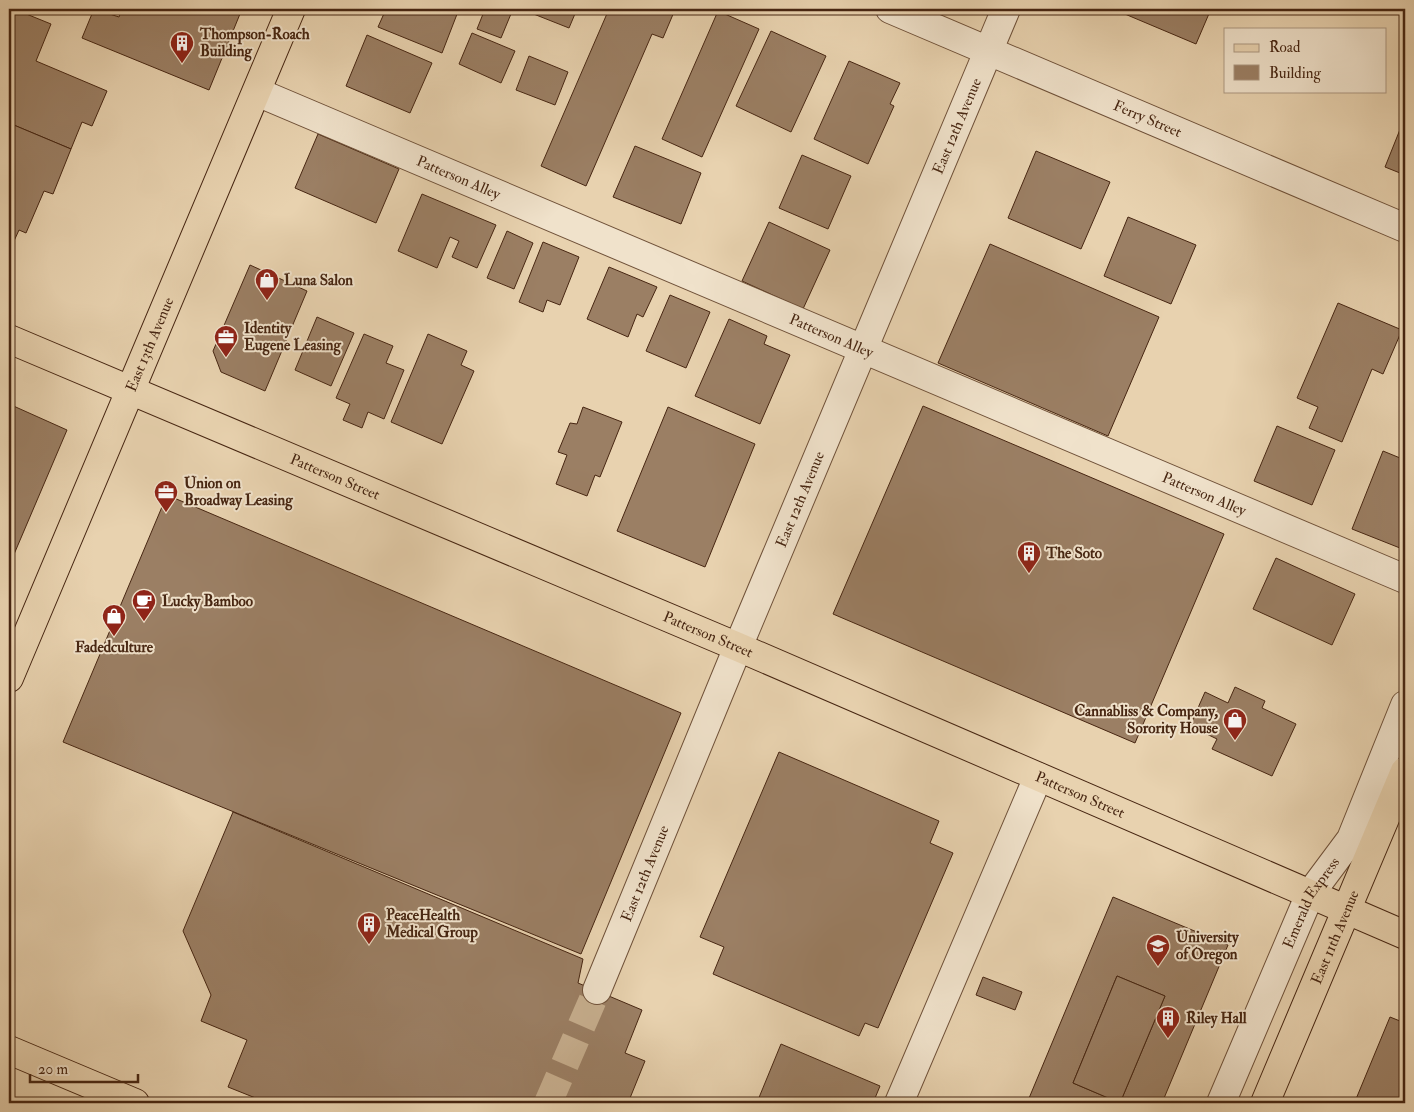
<svg xmlns="http://www.w3.org/2000/svg" width="1414" height="1112" font-family="'IM FELL Double Pica',serif">
  <style>
    .building { fill: #9b7f64; stroke: #472612; fill-rule: evenodd }
    .lines { fill: none; stroke-linecap: round; stroke-linejoin: round }
    .minor-tunnel { stroke: #c8b090; stroke-width: 28; stroke-dasharray: 28 14; stroke-linecap: butt }
    .minor-casing { stroke: #6f5139; stroke-width: 30 }
    .major-casing { stroke: #472612; stroke-width: 30 }
    .minor { stroke: #f0e2cb; stroke-width: 28 }
    .major { stroke: #e8d2af; stroke-width: 28 }
    .labels { text-anchor: middle; stroke-width: 4; stroke-linejoin: round; paint-order: stroke }
    .poi-label { font-size: 15px; font-weight: bold; fill: #472612; stroke: #f0e2cb; text-anchor: start }
    .street-label { font-size: 15px; fill: #472612; stroke: #f0e2cb }
  </style>
  <rect width="100%" height="100%" fill="#e8d2af"/>
  <filter id="stains"><feTurbulence type="fractalNoise" baseFrequency=".004" numOctaves="4"/><feColorMatrix values="0 0 0 0 .2 0 0 0 0 .09 0 0 0 0 .02 0 0 0 .5 -.17"/></filter>
  <radialGradient id="worn" r=".72"><stop offset=".6" stop-color="#630" stop-opacity="0"/><stop offset="1" stop-color="#630" stop-opacity=".3"/></radialGradient>
  <!-- building -->
  <g class="building">
    <path d="M9,9H14L51,24L36,61L107,91L92,126L82,122L71,149L9,123Z"/>
    <path d="M94,9L119,17L122,9H242L209,90L82,38Z"/>
    <path d="M386,9H459L442,53L378,27Z"/>
    <path d="M485,9H513L501,38L477,29Z"/>
    <path d="M521,9H577L569,28Z"/>
    <path d="M609,9L620,12L622,9H666L674,12L663,38L652,34L586,186L541,166Z"/>
    <path d="M1113,9H1211L1196,44Z"/>
    <path d="M718,11L759,29L702,157L662,139Z"/>
    <path d="M771,31L826,56L791,132L736,106Z"/>
    <path d="M472,33L515,51L501,83L459,64Z"/>
    <path d="M367,35L432,63L410,113L346,86Z"/>
    <path d="M529,56L568,72L555,105L516,90Z"/>
    <path d="M849,61L900,83L890,104L894,106L868,164L814,139Z"/>
    <path d="M1405,117V175L1385,167Z"/>
    <path d="M9,123L71,149L53,194L44,191L26,233L19,230L9,252Z"/>
    <path d="M318,134L399,169L376,223L295,188Z"/>
    <path d="M635,146L701,173L681,224L613,197Z"/>
    <path d="M1036,151L1110,182L1081,249L1008,218Z"/>
    <path d="M802,155L851,176L828,229L779,208Z"/>
    <path d="M422,194L496,225L477,268L452,257L459,241L450,237L437,268L398,251Z"/>
    <path d="M1128,217L1196,245L1171,304L1104,276Z"/>
    <path d="M769,222L830,250L803,309L742,281Z"/>
    <path d="M507,231L533,243L514,289L487,278Z"/>
    <path d="M543,242L579,257L560,305L547,300L543,312L519,302Z"/>
    <path d="M990,244L1159,317L1108,436L938,363Z"/>
    <path d="M250,265L307,291L265,391L221,372L213,351Z"/>
    <path d="M609,267L657,287L643,317L637,314L628,337L587,319Z"/>
    <path d="M670,295L710,312L686,368L646,351Z"/>
    <path d="M1338,303L1402,330L1383,374L1372,369L1342,442L1309,428L1318,407L1297,398Z"/>
    <path d="M317,317L354,333L331,386L295,370Z"/>
    <path d="M729,319L767,336L764,344L790,355L760,424L695,396Z"/>
    <path d="M364,334L393,346L386,363L404,370L384,419L368,412L362,428L343,420L350,404L336,398Z"/>
    <path d="M428,334L467,351L461,365L474,371L442,444L391,422Z"/>
    <path d="M9,404L67,430L9,566Z"/>
    <path d="M923,406L1224,534L1135,743L833,614Z"/>
    <path d="M583,407L622,422L600,477L595,475L587,496L556,484L567,455L558,452L570,423L577,424Z"/>
    <path d="M668,407L755,444L705,567L617,531Z"/>
    <path d="M1277,426L1335,450L1312,505L1254,481Z"/>
    <path d="M1383,451L1405,460V550L1352,529Z"/>
    <path d="M167,495L681,713L581,954L63,742Z"/>
    <path d="M1276,558L1355,594L1332,645L1253,609Z"/>
    <path d="M1235,687L1265,701L1262,708L1296,724L1272,776L1212,749L1217,739L1190,726L1205,692L1228,703Z"/>
    <path d="M779,752L939,821L930,843L953,853L878,1028L865,1023L859,1036L713,974L724,947L700,937Z"/>
    <path d="M233,812L583,959L578,983L642,1010L625,1053L645,1061L628,1103H268L228,1087L247,1040L201,1021L211,995L183,931Z"/>
    <path d="M1113,897L1228,945L1162,1103H1027ZM1117,976L1165,996L1120,1103L1073,1083Z"/>
    <path d="M1117,976L1165,996L1120,1103L1073,1083Z"/>
    <path d="M983,977L1022,992L1015,1010L976,995Z"/>
    <path d="M1390,1017L1405,1023V1103H1366L1356,1099Z"/>
    <path d="M781,1044L880,1086L873,1103H749L758,1100Z"/>
  </g>
  <g class="lines">
    <!-- minor-tunnel -->
    <path class="minor-tunnel" d="M548,1103L597,990"/>
    <!-- minor casing -->
    <g class="minor-casing">
      <g id="minor">
        <path id="s1" d="M890,9L1405,228"/>
        <path id="s2" d="M257,92L1405,579"/>
        <path id="s3" d="M597,990L738,647L1006,9"/>
        <path d="M899,1103L1038,777"/>
        <path id="s4" d="M1221,1103L1310,894L1351,839L1405,705"/>
      </g>
    </g>
    <!-- major casing -->
    <g class="major-casing">
      <g id="major">
        <path id="s5" d="M9,339L738,647L1405,935"/>
        <path id="s6" d="M9,678L291,9"/>
        <path d="M9,1050L135,1103"/>
        <path id="s7" d="M1265,1103L1405,771"/>
      </g>
    </g>
    <!-- minor -->
    <use href="#minor" class="minor"/>
    <!-- major -->
    <use href="#major" class="major"/>
  </g>
  <!-- icons -->
  <defs>
    <g id="building-pin" transform="scale(1.25)"><path d="M0 17L-7.5 6A9.5 9.5 0 1 1 7.5 6Z" fill="#8f2418" stroke="#f0e2cb"/><path d="M-4-6H4V6H1V3H-1V6H-4ZM-2.5-4.3h1.7v1.8h-1.7ZM.8-4.3h1.7v1.8H.8ZM-2.5-1h1.7V.8h-1.7ZM.8-1h1.7V.8H.8Z" fill="#fff"/></g>
    <g id="shop-pin" transform="scale(1.25)"><path d="M0 17L-7.5 6A9.5 9.5 0 1 1 7.5 6Z" fill="#8f2418" stroke="#f0e2cb"/><path d="M-5-2.5h2.3a2.7 3.5 0 0 1 5.4 0H5L5.5 6h-11ZM-1.5-2.5h3a1.5 2.3 0 0 0-3 0Z" fill="#fff"/></g>
    <g id="office-pin" transform="scale(1.25)"><path d="M0 17L-7.5 6A9.5 9.5 0 1 1 7.5 6Z" fill="#8f2418" stroke="#f0e2cb"/><path d="M-6-3h4V-5.5h4V-3h4V5H-6ZM-1-4.5V-3h2v-1.5ZM-6 0V1H6V0Z" fill="#fff"/></g>
    <g id="cafe-pin" transform="scale(1.25)"><path d="M0 17L-7.5 6A9.5 9.5 0 1 1 7.5 6Z" fill="#8f2418" stroke="#f0e2cb"/><path d="M-5.5-4.5H6V0H3Q3 3.5 0 3.5H-2.5Q-5.5 3.5-5.5 0ZM3-3.2v2h1.7v-2ZM-6 4.5H4V6H-6Z" fill="#fff"/></g>
    <g id="university-pin" transform="scale(1.25)"><path d="M0 17L-7.5 6A9.5 9.5 0 1 1 7.5 6Z" fill="#8f2418" stroke="#f0e2cb"/><path d="M0-5L7-2L0 1L-7-2ZM-4 1L0 2.5L4 1V4Q0 6-4 4Z" fill="#fff"/></g>
  </defs>
  <g fill-rule="evenodd">
    <use href="#building-pin" x="182" y="43"/>
    <use href="#shop-pin" x="267" y="280"/>
    <use href="#office-pin" x="226" y="337"/>
    <use href="#office-pin" x="166" y="492"/>
    <use href="#building-pin" x="1029" y="553"/>
    <use href="#cafe-pin" x="144" y="601"/>
    <use href="#shop-pin" x="114" y="616"/>
    <use href="#shop-pin" x="1235" y="720"/>
    <use href="#building-pin" x="369" y="924"/>
    <use href="#university-pin" x="1158" y="946"/>
    <use href="#building-pin" x="1168" y="1018"/>
  </g>
  <g class="labels">
    <!-- poi labels -->
    <g class="poi-label">
      <text x="200" y="39">Thompson-Roach<tspan x="200" dy="17">Building</tspan></text>
      <text x="284" y="285">Luna Salon</text>
      <text x="244" y="333">Identity<tspan x="244" dy="17">Eugene Leasing</tspan></text>
      <text x="184" y="488">Union on<tspan x="184" dy="17">Broadway Leasing</tspan></text>
      <text x="1046" y="558">The Soto</text>
      <text x="162" y="606">Lucky Bamboo</text>
      <text x="114" y="652" text-anchor="middle">Fadedculture</text>
      <text x="1218" y="716" text-anchor="end">Cannabliss &amp; Company,<tspan x="1218" dy="17">Sorority House</tspan></text>
      <text x="386" y="920">PeaceHealth<tspan x="386" dy="17">Medical Group</tspan></text>
      <text x="1176" y="942">University<tspan x="1176" dy="17">of Oregon</tspan></text>
      <text x="1186" y="1023">Riley Hall</text>
    </g>
    <!-- street labels -->
    <g class="street-label">
      <text dy="5" stroke="none"><textPath href="#s1" startOffset="280">Ferry Street</textPath></text>
      <text dy="5" stroke="none"><textPath href="#s3" startOffset="936">East 12th Avenue</textPath></text>
      <text dy="5" stroke="none"><textPath href="#s2" startOffset="219">Patterson Alley</textPath></text>
      <text dy="5" stroke="none"><textPath href="#s2" startOffset="624">Patterson Alley</textPath></text>
      <text dy="5" stroke="none"><textPath href="#s6" startOffset="362">East 13th Avenue</textPath></text>
      <text dy="5" stroke="none"><textPath href="#s5" startOffset="354">Patterson Street</textPath></text>
      <text dy="5" stroke="none"><textPath href="#s2" startOffset="1029">Patterson Alley</textPath></text>
      <text dy="5" stroke="none"><textPath href="#s3" startOffset="531">East 12th Avenue</textPath></text>
      <text dy="5" stroke="none"><textPath href="#s5" startOffset="759">Patterson Street</textPath></text>
      <text dy="5" stroke="none"><textPath href="#s5" startOffset="1164">Patterson Street</textPath></text>
      <text dy="5" stroke="none"><textPath href="#s3" startOffset="126">East 12th Avenue</textPath></text>
      <text dy="5" stroke="none"><textPath href="#s4" startOffset="220">Emerald Express</textPath></text>
      <text dy="5" stroke="none"><textPath href="#s7" startOffset="180">East 11th Avenue</textPath></text>
    </g>
  </g>
  <!-- margin -->
  <rect width="1414" height="1112" fill="none" stroke="#e8d2af" stroke-width="30"/>
  <rect x="10" y="10" width="1394" height="1092" fill="none" stroke="#472612" stroke-width="2.5"/>
  <rect x="15" y="15" width="1384" height="1082" fill="none" stroke="#472612"/>
  <!-- legend -->
  <rect x="1224" y="28" width="162" height="65" fill="#f0e2cb" stroke="#ac9781"/>
  <rect x="1234" y="44" width="25" height="8" fill="#e8d2af" stroke="#ac9781"/>
  <text x="1269" y="52" font-size="15" fill="#472612">Road</text>
  <rect x="1234" y="65" width="25" height="15" fill="#9b7f64" stroke="#ac9781"/>
  <text x="1269" y="78" font-size="15" fill="#472612">Building</text>
  <!-- scale -->
  <path d="M30 1074v8h108v-8" fill="none" stroke="#472612" stroke-width="2.5"/>
  <text x="38" y="1074" font-size="15" fill="#472612" stroke="#f0e2cb" stroke-width="4" paint-order="stroke">20 m</text>
  <rect width="100%" height="100%" filter="url(#stains)"/>
  <rect width="100%" height="100%" fill="url(#worn)"/>
</svg>
